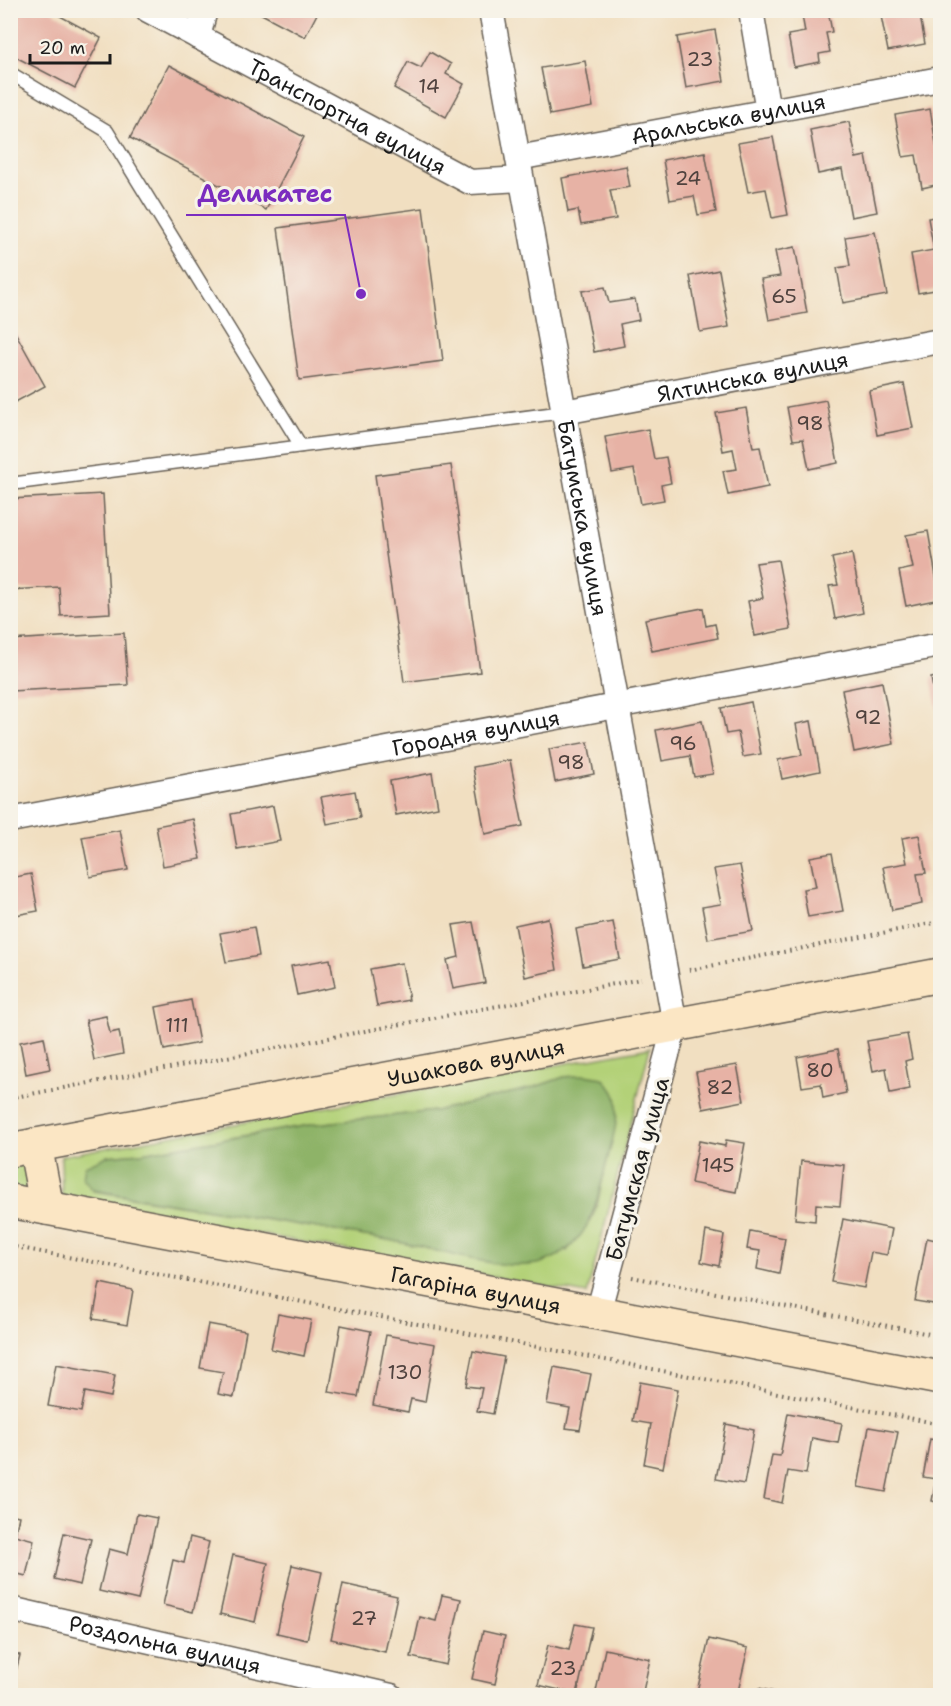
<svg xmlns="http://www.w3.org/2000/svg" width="951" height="1706" font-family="'Shantell Sans',sans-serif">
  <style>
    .green { fill: #b3d178; stroke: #68764a; stroke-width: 1.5; fill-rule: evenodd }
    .forest { fill: #8eb368; stroke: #556842; stroke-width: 1.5 }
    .building { fill: #e7b2a5 }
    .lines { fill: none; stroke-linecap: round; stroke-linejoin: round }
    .lane-casing { stroke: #676056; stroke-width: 15 }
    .street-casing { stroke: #676056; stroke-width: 27 }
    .secondary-casing { stroke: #676056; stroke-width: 36 }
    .path { stroke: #676056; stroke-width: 4; stroke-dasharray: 1.5 4.5; stroke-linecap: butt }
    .lane { stroke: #fff; stroke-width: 12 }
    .street { stroke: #fff; stroke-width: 24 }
    .secondary { stroke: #fbe6c4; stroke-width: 33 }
    .labels { text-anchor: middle; stroke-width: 6; stroke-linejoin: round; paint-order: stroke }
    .number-label { font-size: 20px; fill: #4f423e }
    .street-label { font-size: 22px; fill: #1c1c1c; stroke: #f7f3e8 }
    .leader { fill: none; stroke: #7b2cbf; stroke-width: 2 }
    .callout-dot { fill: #7b2cbf; stroke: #f7f3e8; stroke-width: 2 }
    .callout-label { font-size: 24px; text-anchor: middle; font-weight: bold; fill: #7b2cbf; stroke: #f7f3e8; stroke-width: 6; stroke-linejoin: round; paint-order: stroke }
  </style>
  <rect width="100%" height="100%" fill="#f7f3e8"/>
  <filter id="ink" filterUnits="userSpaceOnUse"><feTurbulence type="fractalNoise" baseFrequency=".0167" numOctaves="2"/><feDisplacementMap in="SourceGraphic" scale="12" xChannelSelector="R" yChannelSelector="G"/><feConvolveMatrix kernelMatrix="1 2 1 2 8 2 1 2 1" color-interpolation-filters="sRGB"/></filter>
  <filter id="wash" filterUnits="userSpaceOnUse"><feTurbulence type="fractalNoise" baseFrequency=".008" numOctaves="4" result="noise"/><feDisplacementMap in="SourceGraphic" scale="24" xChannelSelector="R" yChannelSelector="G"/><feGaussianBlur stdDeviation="1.35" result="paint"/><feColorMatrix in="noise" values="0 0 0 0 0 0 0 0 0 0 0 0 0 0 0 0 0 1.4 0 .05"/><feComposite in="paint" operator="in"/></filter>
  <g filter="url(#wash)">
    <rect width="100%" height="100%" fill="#f1dfc1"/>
    <!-- green -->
    <g class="green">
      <path d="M650,1048L587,1294L62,1198L61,1156ZM564,1077L615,1124L597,1205L591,1220L567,1251L476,1260L391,1240L93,1191L107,1156L141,1153L316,1124L435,1111L532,1088Z"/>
      <path d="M33,1161L34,1192L11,1188V1165Z"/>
    </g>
    <!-- forest -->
    <path class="forest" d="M585,1075L603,1078C608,1084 614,1090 616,1097C621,1118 609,1151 604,1173C595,1211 586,1247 544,1262C507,1275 428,1246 388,1240C290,1223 191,1207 93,1190L83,1178L85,1166L107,1156L141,1153L316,1124L435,1111L532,1088L564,1077Z"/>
    <g id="blocks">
      <!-- building -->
      <g class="building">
        <path d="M10,10H49L101,38L75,88L10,54Z"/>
        <path d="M254,10H319L305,37Z"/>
        <path d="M801,10H828L832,32L826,33L830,52L819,54L820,62L794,67L788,35L805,32Z"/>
        <path d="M892,10H919L925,44L888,51L881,16L892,14Z"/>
        <path d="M715,30L724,81L686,88L677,37Z"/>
        <path d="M430,52L451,64L446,74L464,84L446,117L394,88L408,62L421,68Z"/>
        <path d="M585,61L593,107L550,115L541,68Z"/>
        <path d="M169,65L304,137L266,210L130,138Z"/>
        <path d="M930,109L940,166V184L922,188L916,155L903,157L895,115Z"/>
        <path d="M849,122L856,158L866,156L877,212L851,217L842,169L818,174L810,130Z"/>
        <path d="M773,137L788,215L772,218L766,189L748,192L738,143Z"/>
        <path d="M705,152L716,212L698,215L694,196L670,200L663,160Z"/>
        <path d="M626,166L630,187L610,190L616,219L581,225L578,210L568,212L562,178Z"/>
        <path d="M423,208L443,361L299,380L278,228Z"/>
        <path d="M940,216V289L918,293L911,254L934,250L928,218Z"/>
        <path d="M875,232L887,295L843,303L837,268L850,266L845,237Z"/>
        <path d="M795,247L807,313L769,320L761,279L780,276L775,251Z"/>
        <path d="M719,270L729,327L700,332L690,276Z"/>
        <path d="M605,287L609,303L635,299L639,320L620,324L624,346L594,352L582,291Z"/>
        <path d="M10,323L45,386L10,405Z"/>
        <path d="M904,384L913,428L877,435L869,391Z"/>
        <path d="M826,400L838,463L809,469L803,439L793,440L787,407Z"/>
        <path d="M746,408L753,448L760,447L768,487L728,495L723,471L737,469L733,449L723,451L716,413Z"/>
        <path d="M648,429L654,459L666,457L671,483L661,485L664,500L641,504L634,469L612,473L605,437Z"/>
        <path d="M451,465L480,672L404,682L375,475Z"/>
        <path d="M103,494L110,613L61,616L59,587L10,590V499Z"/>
        <path d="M928,531L940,599L906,606L899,571L913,568L906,535Z"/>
        <path d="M852,554L863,613L835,619L829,586L838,585L832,558Z"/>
        <path d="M778,560L791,629L755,636L748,601L763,598L756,563Z"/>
        <path d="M703,608L706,626L715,624L718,638L652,651L645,619Z"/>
        <path d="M124,633L128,685L10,691V640Z"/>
        <path d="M940,676V713H938L931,678Z"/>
        <path d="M882,682L894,744L854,752L842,690Z"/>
        <path d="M751,702L761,754L743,757L738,732L726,734L721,708Z"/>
        <path d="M702,721L713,774L694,777L690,756L662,761L656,730Z"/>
        <path d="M811,721L820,771L782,779L778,760L802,755L796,724Z"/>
        <path d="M588,742L594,774L555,782L549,749Z"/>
        <path d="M510,760L523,826L485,834L473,767Z"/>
        <path d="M432,773L438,807L396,815L390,781Z"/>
        <path d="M355,791L360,818L327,824L321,797Z"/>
        <path d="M273,806L280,841L237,849L231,814Z"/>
        <path d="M193,819L201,859L163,866L156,826Z"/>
        <path d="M120,830L128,870L90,877L82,837Z"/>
        <path d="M919,835L926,873L917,874L922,904L892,910L883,867L907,863L902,838Z"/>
        <path d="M832,853L843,911L808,917L803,889L816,887L810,857Z"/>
        <path d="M740,865L753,931L708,939L702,907L721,904L714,869Z"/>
        <path d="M31,874L38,911L10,916V878Z"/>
        <path d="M548,918L557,970L525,977L515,925Z"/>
        <path d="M473,922L485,983L453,989L447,960L459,957L453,925Z"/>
        <path d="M613,922L620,959L583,966L576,929Z"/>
        <path d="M254,927L259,956L226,962L220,933Z"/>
        <path d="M330,959L335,987L297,995L291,966Z"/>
        <path d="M402,963L409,1000L377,1006L370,969Z"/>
        <path d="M191,1000L199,1043L164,1050L156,1007Z"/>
        <path d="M106,1016L110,1033L119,1031L123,1054L94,1060L86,1020Z"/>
        <path d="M907,1034L912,1059L905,1061L910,1089L890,1093L886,1068L873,1071L867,1041Z"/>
        <path d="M44,1037L50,1069L26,1074L20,1042Z"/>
        <path d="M838,1049L846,1093L823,1098L821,1084L802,1087L797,1057Z"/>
        <path d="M737,1065L744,1101L703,1109L696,1072Z"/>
        <path d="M726,1140L745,1143L736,1192L691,1183L699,1141L725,1146Z"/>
        <path d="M801,1161L844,1165L840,1206L816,1204L815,1221L795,1219Z"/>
        <path d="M843,1219L892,1229L887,1255L871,1252L864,1288L831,1282Z"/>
        <path d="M706,1231L724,1235L719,1266L701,1262Z"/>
        <path d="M750,1231L785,1238L779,1274L757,1269L760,1251L747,1249Z"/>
        <path d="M927,1238L940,1241V1305L915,1301Z"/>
        <path d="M100,1283L133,1290L127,1325L93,1319Z"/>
        <path d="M278,1314L311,1320L304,1356L271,1349Z"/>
        <path d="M208,1324L246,1331L234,1397L218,1394L223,1372L200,1368Z"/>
        <path d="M341,1325L371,1331L358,1397L329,1392Z"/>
        <path d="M386,1335L435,1344L425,1402L411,1399L408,1412L373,1405Z"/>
        <path d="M473,1351L504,1357L493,1414L477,1411L482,1388L466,1386Z"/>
        <path d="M56,1364L115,1375L111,1397L85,1392L81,1412L48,1406Z"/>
        <path d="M554,1367L591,1374L580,1430L566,1428L570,1408L547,1404Z"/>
        <path d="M640,1382L678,1389L663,1468L644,1464L651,1424L633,1421Z"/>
        <path d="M788,1413L842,1423L838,1443L812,1438L806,1474L788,1471L782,1503L764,1499L772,1455L780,1456Z"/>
        <path d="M726,1424L754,1430L744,1484L716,1479Z"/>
        <path d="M869,1427L898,1432L886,1492L858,1487Z"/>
        <path d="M930,1439L940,1441V1503L932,1501L936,1479L923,1477Z"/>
        <path d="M10,1514L19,1516L15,1535L34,1540L26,1576L10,1572Z"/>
        <path d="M137,1514L157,1518L138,1600L99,1591L109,1549L128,1554Z"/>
        <path d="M64,1533L91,1539L80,1585L54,1579Z"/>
        <path d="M190,1537L209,1542L193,1612L163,1605L173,1560L184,1563Z"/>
        <path d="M233,1555L268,1563L255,1622L220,1614Z"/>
        <path d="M292,1565L322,1572L307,1640L277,1633Z"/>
        <path d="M343,1584L397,1596L385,1652L331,1639Z"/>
        <path d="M442,1595L461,1599L446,1665L411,1657L420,1617L436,1621Z"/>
        <path d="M575,1624L592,1627L577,1694L538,1685L548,1645L569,1650Z"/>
        <path d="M483,1631L505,1636L495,1684L472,1679Z"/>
        <path d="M709,1639L748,1648L737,1696H696Z"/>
        <path d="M605,1649L650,1659L642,1696H595Z"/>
        <path d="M10,1653L20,1655L11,1691H10Z"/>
        <path d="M759,1688L786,1695L785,1696H757Z"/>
      </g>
    </g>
  </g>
  <g filter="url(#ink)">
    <use href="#blocks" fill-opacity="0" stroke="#676056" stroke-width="1.5"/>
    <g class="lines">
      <!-- lane casing -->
      <g class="lane-casing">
        <g id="lane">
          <path d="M10,73L107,131L301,446"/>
          <path d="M10,484L564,412"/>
        </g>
      </g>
      <!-- street casing -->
      <g class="street-casing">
        <g id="street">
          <path id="s1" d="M148,10L470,182L521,179"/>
          <path id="s2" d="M491,10L675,1025L598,1313"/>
          <path d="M751,10L768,111"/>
          <path d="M198,37L205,10"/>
          <path id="s3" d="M518,158L940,79"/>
          <path id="s4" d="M564,412L940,341"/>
          <path id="s5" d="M10,820L940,645"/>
          <path id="s6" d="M10,1609L391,1696"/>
        </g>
      </g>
      <!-- secondary casing -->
      <g class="secondary-casing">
        <g id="secondary">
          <path d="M35,1145L47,1208"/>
          <path id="s7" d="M10,1150L940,975"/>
          <path id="s8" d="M10,1201L940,1378"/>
        </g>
      </g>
      <!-- path -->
      <g class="path">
        <path d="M689,970L940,922"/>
        <path d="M10,1098L641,979"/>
        <path d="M10,1246L940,1424"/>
        <path d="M632,1277L940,1336"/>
      </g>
      <!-- lane -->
      <use href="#lane" class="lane"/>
      <!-- street -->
      <use href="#street" class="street"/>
      <!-- secondary -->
      <use href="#secondary" class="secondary"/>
    </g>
  </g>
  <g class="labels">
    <!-- number labels -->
    <g class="number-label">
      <text x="700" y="66">23</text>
      <text x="429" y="93">14</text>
      <text x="688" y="185">24</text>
      <text x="784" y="303">65</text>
      <text x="810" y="430">98</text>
      <text x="868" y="724">92</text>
      <text x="683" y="750">96</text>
      <text x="571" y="769">98</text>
      <text x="177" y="1032">111</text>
      <text x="820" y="1077">80</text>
      <text x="720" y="1094">82</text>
      <text x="718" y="1172">145</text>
      <text x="405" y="1379">130</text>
      <text x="364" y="1625">27</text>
      <text x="563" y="1675">23</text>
    </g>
    <!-- street labels -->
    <g class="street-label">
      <text dy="8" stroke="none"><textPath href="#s1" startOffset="226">Транспортна вулиця</textPath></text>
      <text dy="8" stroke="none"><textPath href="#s3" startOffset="214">Аральська вулиця</textPath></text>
      <text dy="8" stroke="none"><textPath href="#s4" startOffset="192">Ялтинська вулиця</textPath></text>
      <text dy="8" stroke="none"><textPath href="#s2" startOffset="516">Батумська вулиця</textPath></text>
      <text dy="8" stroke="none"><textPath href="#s5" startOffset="474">Городня вулиця</textPath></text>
      <text dy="8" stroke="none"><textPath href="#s7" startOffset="474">Ушакова вулиця</textPath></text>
      <text transform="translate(637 1169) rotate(-75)" y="8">Батумская улица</text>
      <text dy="8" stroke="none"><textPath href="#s8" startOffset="474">Гагаріна вулиця</textPath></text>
      <text dy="8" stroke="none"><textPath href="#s6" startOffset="159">Роздольна вулиця</textPath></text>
    </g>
  </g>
  <!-- callouts -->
  <path class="leader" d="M361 294L345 215H186"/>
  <circle class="callout-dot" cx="361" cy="294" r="6"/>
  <g class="callout-label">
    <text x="265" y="202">Деликатес</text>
  </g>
  <!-- margin -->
  <rect width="951" height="1706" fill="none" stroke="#f7f3e8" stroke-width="36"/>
  <!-- scale -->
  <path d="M30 54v9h80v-9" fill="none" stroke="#1c1c1c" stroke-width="3"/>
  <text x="39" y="54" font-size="18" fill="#1c1c1c" stroke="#f7f3e8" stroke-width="4.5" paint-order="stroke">20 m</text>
</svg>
